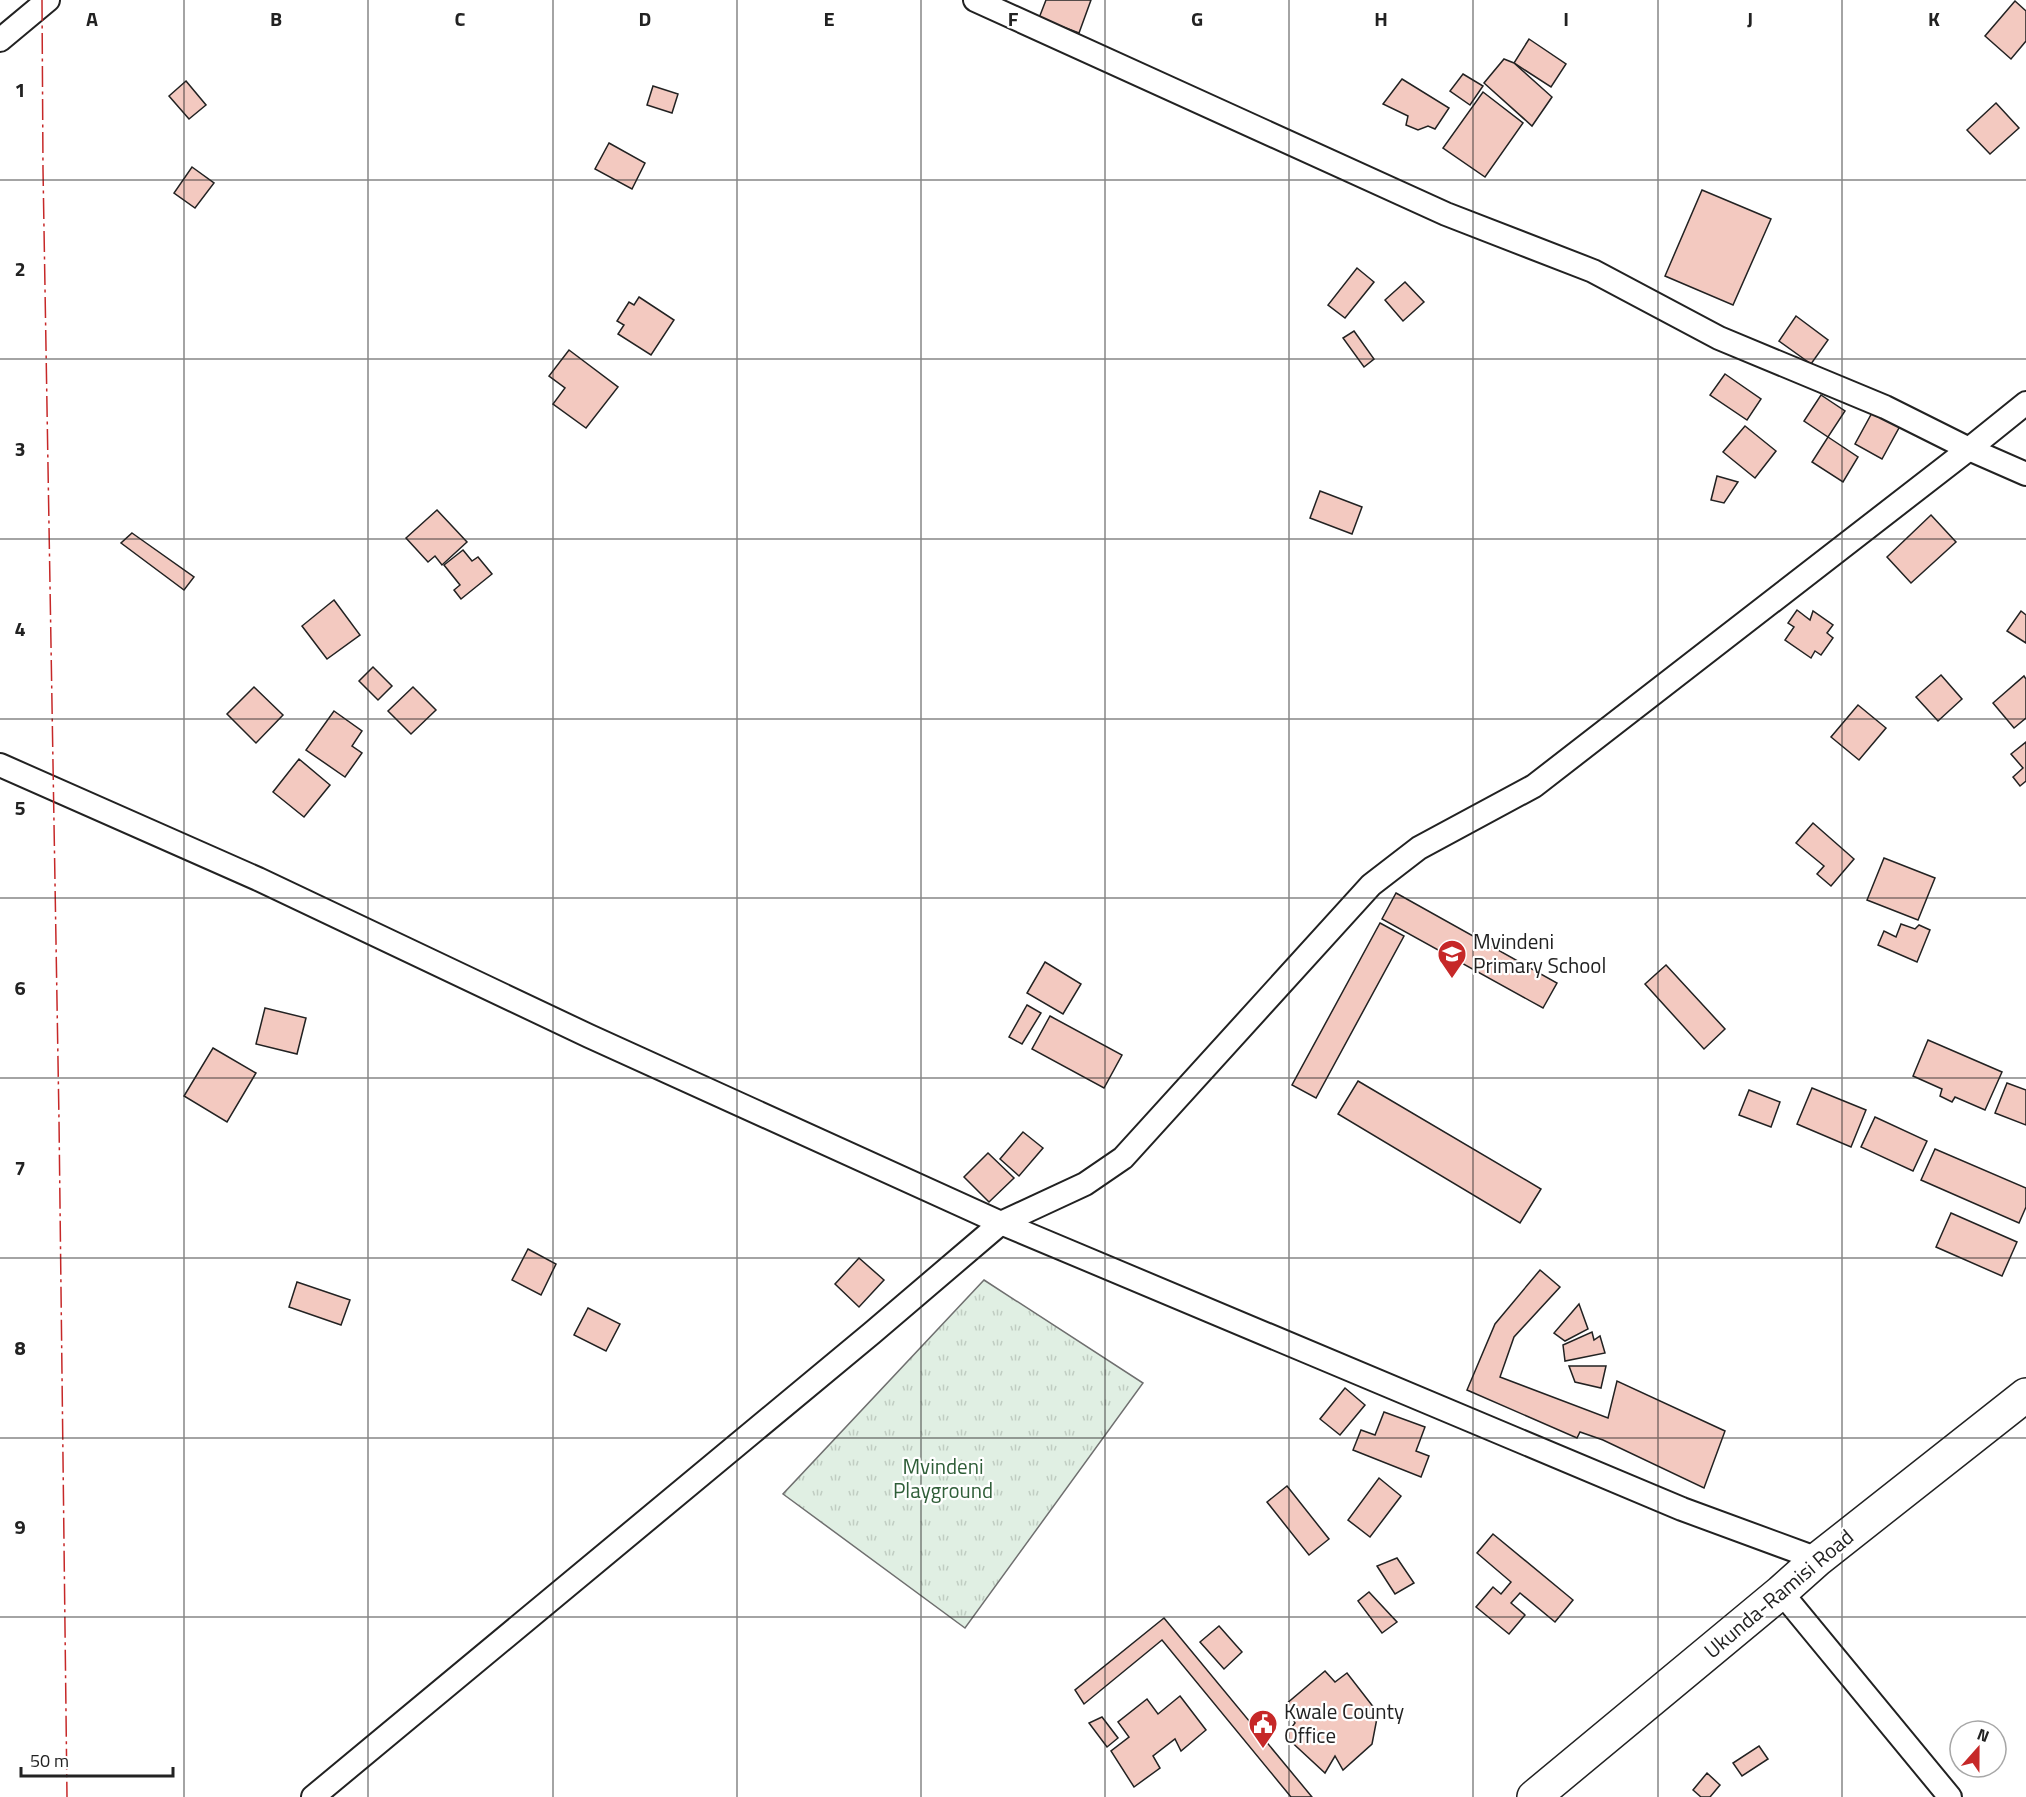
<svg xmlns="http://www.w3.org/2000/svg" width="2026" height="1797" font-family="'Titillium Web',sans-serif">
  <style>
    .park { fill: url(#park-tufts); stroke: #6f6f6f; stroke-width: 1.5 }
    .building { fill: #f3c9c0; stroke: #222; stroke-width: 1.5 }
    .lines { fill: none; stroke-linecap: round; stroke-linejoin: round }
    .minor-casing { stroke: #222; stroke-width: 26 }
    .highway-casing { stroke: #222; stroke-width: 36 }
    .minor { stroke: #fff; stroke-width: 22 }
    .highway { stroke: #fff; stroke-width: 33 }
    .power { stroke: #c62828; stroke-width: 1.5; stroke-dasharray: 21 4.5 3 4.5; stroke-linecap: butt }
    .grid { fill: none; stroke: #222; stroke-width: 1.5; stroke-opacity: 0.55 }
    .labels { text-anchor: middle; stroke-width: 4.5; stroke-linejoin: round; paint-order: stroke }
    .poi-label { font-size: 21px; fill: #222; stroke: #fff; text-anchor: start }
    .park-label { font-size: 21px; fill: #2f5e38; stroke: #fff }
    .street-label { font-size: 21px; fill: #222; stroke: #fff }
    .grid-label { font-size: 20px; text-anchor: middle; font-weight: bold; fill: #222; stroke: #fff; stroke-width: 4.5; stroke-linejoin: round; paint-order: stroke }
  </style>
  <defs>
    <pattern id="park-tufts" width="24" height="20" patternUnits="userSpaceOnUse" patternTransform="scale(1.5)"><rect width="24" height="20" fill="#e0efe3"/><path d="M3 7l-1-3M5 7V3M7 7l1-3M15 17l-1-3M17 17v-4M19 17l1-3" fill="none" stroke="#c0cdc2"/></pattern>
  </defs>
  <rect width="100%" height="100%" fill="#fff"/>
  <!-- park -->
  <path class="park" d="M984,1280L1143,1383L965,1628L783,1494Z"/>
  <!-- building -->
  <g class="building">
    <path d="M1046,0H1091L1079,33L1039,18Z"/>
    <path d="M2015,1L2026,11V41L2011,59L1985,36Z"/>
    <path d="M1529,39L1566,64L1551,87L1514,63Z"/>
    <path d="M1504,59L1514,63L1552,97L1532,126L1484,83Z"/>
    <path d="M1463,74L1483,86L1470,105L1450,91Z"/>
    <path d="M1402,79L1449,108L1435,129L1428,126L1418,130L1406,125L1408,116L1383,104Z"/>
    <path d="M186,81L206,105L189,119L169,96Z"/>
    <path d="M653,86L678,94L672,113L647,105Z"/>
    <path d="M1483,92L1523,123L1485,177L1443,148Z"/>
    <path d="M1996,103L2019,128L1990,154L1967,130Z"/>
    <path d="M609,143L645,163L632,189L595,169Z"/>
    <path d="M192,167L214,183L195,208L174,193Z"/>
    <path d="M1702,190L1771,219L1733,305L1665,276Z"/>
    <path d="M1357,268L1374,282L1345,318L1328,305Z"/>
    <path d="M1405,282L1424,302L1403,321L1385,300Z"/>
    <path d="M639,297L674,320L651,355L618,334L624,325L617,321L629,302L634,305Z"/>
    <path d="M1796,316L1828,340L1811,364L1779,341Z"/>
    <path d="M1354,331L1374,359L1364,367L1343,338Z"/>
    <path d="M569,350L618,387L586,428L553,404L565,388L549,376Z"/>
    <path d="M1725,374L1761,399L1747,420L1710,395Z"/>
    <path d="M1821,395L1845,411L1828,437L1804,421Z"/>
    <path d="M1873,411L1900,426L1882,459L1855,444Z"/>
    <path d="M1745,426L1776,451L1755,478L1723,452Z"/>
    <path d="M1828,437L1858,457L1843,482L1812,462Z"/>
    <path d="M1717,476L1738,482L1724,503L1711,500Z"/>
    <path d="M1320,491L1362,507L1352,534L1310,518Z"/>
    <path d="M437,510L467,542L442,565L435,556L428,562L406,538Z"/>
    <path d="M1931,515L1956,542L1911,583L1887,557Z"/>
    <path d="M132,533L194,577L184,590L121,543Z"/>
    <path d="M463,550L472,561L478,557L492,574L461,599L454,590L460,585L444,565Z"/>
    <path d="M334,600L360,635L327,659L302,626Z"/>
    <path d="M1797,610L1810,620L1813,611L1833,625L1827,633L1833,638L1821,655L1815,651L1811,658L1785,640L1794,627L1788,623Z"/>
    <path d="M2021,611L2026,615V643L2007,631Z"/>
    <path d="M373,667L392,686L378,700L359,681Z"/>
    <path d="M1941,675L1962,699L1938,721L1916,697Z"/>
    <path d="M2024,676L2026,679V718L2014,728L1993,703Z"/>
    <path d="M254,687L283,715L256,743L227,714Z"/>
    <path d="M413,687L436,710L411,734L388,711Z"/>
    <path d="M1858,705L1886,728L1859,760L1831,737Z"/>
    <path d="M334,711L362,731L352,746L362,753L345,777L306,750Z"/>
    <path d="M2026,742V781L2020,786L2013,777L2023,768L2011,754Z"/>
    <path d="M299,759L330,785L304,817L273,792Z"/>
    <path d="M1813,823L1854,859L1831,886L1817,874L1824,866L1796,843Z"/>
    <path d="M1884,858L1935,878L1918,920L1867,900Z"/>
    <path d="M1396,893L1557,983L1543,1008L1382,919Z"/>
    <path d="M1380,923L1404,936L1316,1098L1292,1085Z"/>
    <path d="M1901,924L1915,929L1919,925L1930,930L1917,962L1878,945L1884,931L1896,937Z"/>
    <path d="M1045,962L1081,984L1063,1014L1027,993Z"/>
    <path d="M1666,965L1725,1029L1704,1049L1645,984Z"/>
    <path d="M1027,1005L1041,1013L1022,1044L1009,1037Z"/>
    <path d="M265,1008L306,1018L297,1054L256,1044Z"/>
    <path d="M1050,1016L1122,1055L1104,1088L1032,1049Z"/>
    <path d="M1928,1040L2002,1072L1985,1110L1955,1097L1952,1102L1940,1096L1942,1089L1913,1076Z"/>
    <path d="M213,1048L256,1073L227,1122L184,1096Z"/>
    <path d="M1358,1081L1541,1189L1520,1223L1338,1114Z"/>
    <path d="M2007,1083L2026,1090V1125L1995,1113Z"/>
    <path d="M1812,1088L1866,1110L1851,1147L1797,1124Z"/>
    <path d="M1749,1090L1780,1102L1771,1127L1739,1115Z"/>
    <path d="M1875,1117L1927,1141L1913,1171L1861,1147Z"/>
    <path d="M1023,1132L1043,1148L1019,1176L1000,1159Z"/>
    <path d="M1935,1149L2026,1188V1207L2019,1223L1921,1180Z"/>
    <path d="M988,1153L1014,1178L989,1202L964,1177Z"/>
    <path d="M1951,1213L2017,1242L2002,1276L1936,1247Z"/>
    <path d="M528,1249L556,1264L541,1295L512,1280Z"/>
    <path d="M859,1258L884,1280L859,1307L835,1284Z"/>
    <path d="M1540,1270L1560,1287L1514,1337L1500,1377L1608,1418L1617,1381L1725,1431L1704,1488L1603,1440L1580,1432L1577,1438L1467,1390L1495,1324Z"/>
    <path d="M297,1282L350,1300L341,1325L289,1307Z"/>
    <path d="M1579,1304L1588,1329L1565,1341L1554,1333Z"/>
    <path d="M588,1308L620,1324L606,1351L574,1335Z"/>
    <path d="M1592,1332L1594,1340L1600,1336L1605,1353L1565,1361L1563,1345Z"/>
    <path d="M1569,1366H1606L1601,1388L1575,1382Z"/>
    <path d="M1345,1388L1365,1405L1340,1435L1320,1419Z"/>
    <path d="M1384,1412L1425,1427L1416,1451L1429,1456L1421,1477L1353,1450L1361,1430L1375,1435Z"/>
    <path d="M1379,1478L1401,1496L1370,1537L1348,1520Z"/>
    <path d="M1287,1486L1329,1539L1309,1555L1267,1502Z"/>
    <path d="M1493,1534L1573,1600L1555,1622L1520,1593L1511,1603L1525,1615L1509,1634L1476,1607L1493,1587L1501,1594L1511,1582L1477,1553Z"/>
    <path d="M1397,1558L1414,1583L1395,1594L1377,1566Z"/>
    <path d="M1369,1592L1397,1622L1382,1633L1358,1601Z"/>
    <path d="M1164,1618L1312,1797H1291L1162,1640L1084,1704L1075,1690Z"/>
    <path d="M1219,1626L1242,1652L1224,1669L1200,1642Z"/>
    <path d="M1325,1671L1335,1682L1347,1673L1378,1713L1372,1744L1343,1770L1335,1756L1325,1773L1285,1736L1295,1723L1285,1705Z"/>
    <path d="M1180,1696L1206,1730L1181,1751L1175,1739L1153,1756L1160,1768L1134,1787L1111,1751L1129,1737L1118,1722L1147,1699L1158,1714Z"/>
    <path d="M1102,1717L1118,1738L1107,1747L1089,1723Z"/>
    <path d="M1759,1746L1768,1759L1742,1776L1733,1763Z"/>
    <path d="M1707,1773L1720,1785L1710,1797H1701L1693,1790Z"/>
  </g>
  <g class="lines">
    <!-- minor casing -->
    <g class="minor-casing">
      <g id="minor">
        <path d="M975,0L1446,214L1593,271L1719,338L1885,407L1969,449L2026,474"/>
        <path d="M0,40L48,0"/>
        <path d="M0,765L258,879L589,1036L1001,1223L1682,1509L1818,1559"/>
        <path d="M1781,1592L1950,1797"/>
        <path d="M313,1797L872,1333L1001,1223L1085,1184L1123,1158L1371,885L1419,848L1534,786L1969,449L2026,403"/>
      </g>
    </g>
    <!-- highway casing -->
    <g class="highway-casing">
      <path id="highway" d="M1534,1797L1781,1592L1818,1559L2026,1395"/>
    </g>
    <!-- minor -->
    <use href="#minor" class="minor"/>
    <!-- highway -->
    <use href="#highway" class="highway"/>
    <!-- power -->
    <path class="power" d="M42,0L43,169L59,1120L67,1797"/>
  </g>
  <!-- grid -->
  <path class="grid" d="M184,0V1797M368,0V1797M553,0V1797M737,0V1797M921,0V1797M1105,0V1797M1289,0V1797M1473,0V1797M1658,0V1797M1842,0V1797M0,180H2026M0,359H2026M0,539H2026M0,719H2026M0,898H2026M0,1078H2026M0,1258H2026M0,1438H2026M0,1617H2026"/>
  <!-- icons -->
  <defs>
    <g id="school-pin" transform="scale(1.5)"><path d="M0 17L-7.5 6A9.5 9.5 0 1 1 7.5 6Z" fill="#c62828" stroke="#fff"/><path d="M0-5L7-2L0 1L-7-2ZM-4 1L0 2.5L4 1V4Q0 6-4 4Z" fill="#fff"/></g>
    <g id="civic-pin" transform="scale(1.5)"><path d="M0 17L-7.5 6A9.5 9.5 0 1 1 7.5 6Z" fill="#c62828" stroke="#fff"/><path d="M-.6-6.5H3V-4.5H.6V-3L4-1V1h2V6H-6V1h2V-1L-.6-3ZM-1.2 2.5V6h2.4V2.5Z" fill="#fff"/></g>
  </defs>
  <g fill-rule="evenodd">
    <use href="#school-pin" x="1452" y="954"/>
    <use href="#civic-pin" x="1263" y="1724"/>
  </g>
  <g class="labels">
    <!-- poi labels -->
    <g class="poi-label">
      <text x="1473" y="949">Mvindeni<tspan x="1473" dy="24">Primary School</tspan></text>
      <text x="1284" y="1719">Kwale County<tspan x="1284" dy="24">Office</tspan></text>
    </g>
    <!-- park labels -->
    <g class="park-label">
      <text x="943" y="1474">Mvindeni<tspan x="943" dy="24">Playground</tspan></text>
    </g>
    <!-- street labels -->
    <g class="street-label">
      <text transform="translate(1779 1594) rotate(-40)" y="7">Ukunda-Ramisi Road</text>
    </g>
  </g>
  <g class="grid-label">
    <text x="92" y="26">A</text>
    <text x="276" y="26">B</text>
    <text x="460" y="26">C</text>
    <text x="645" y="26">D</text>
    <text x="829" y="26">E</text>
    <text x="1013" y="26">F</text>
    <text x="1197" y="26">G</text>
    <text x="1381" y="26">H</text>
    <text x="1566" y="26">I</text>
    <text x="1750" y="26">J</text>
    <text x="1934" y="26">K</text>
    <text x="20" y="97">1</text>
    <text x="20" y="276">2</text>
    <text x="20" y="456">3</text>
    <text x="20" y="636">4</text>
    <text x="20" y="815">5</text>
    <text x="20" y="995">6</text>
    <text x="20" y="1175">7</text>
    <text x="20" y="1355">8</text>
    <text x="20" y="1534">9</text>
  </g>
  <!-- north arrow -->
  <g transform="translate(1978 1749) rotate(21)"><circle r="28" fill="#ffffff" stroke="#a7a7a7" stroke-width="1.5"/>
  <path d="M0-4.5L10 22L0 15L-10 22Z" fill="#c62828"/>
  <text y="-9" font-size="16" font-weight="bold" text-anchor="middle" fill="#222222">N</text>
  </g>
  <!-- scale -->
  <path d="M21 1767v9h152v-9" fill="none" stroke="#222222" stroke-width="3"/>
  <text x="30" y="1767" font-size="18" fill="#222222" stroke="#ffffff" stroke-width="4.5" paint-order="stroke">50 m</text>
</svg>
